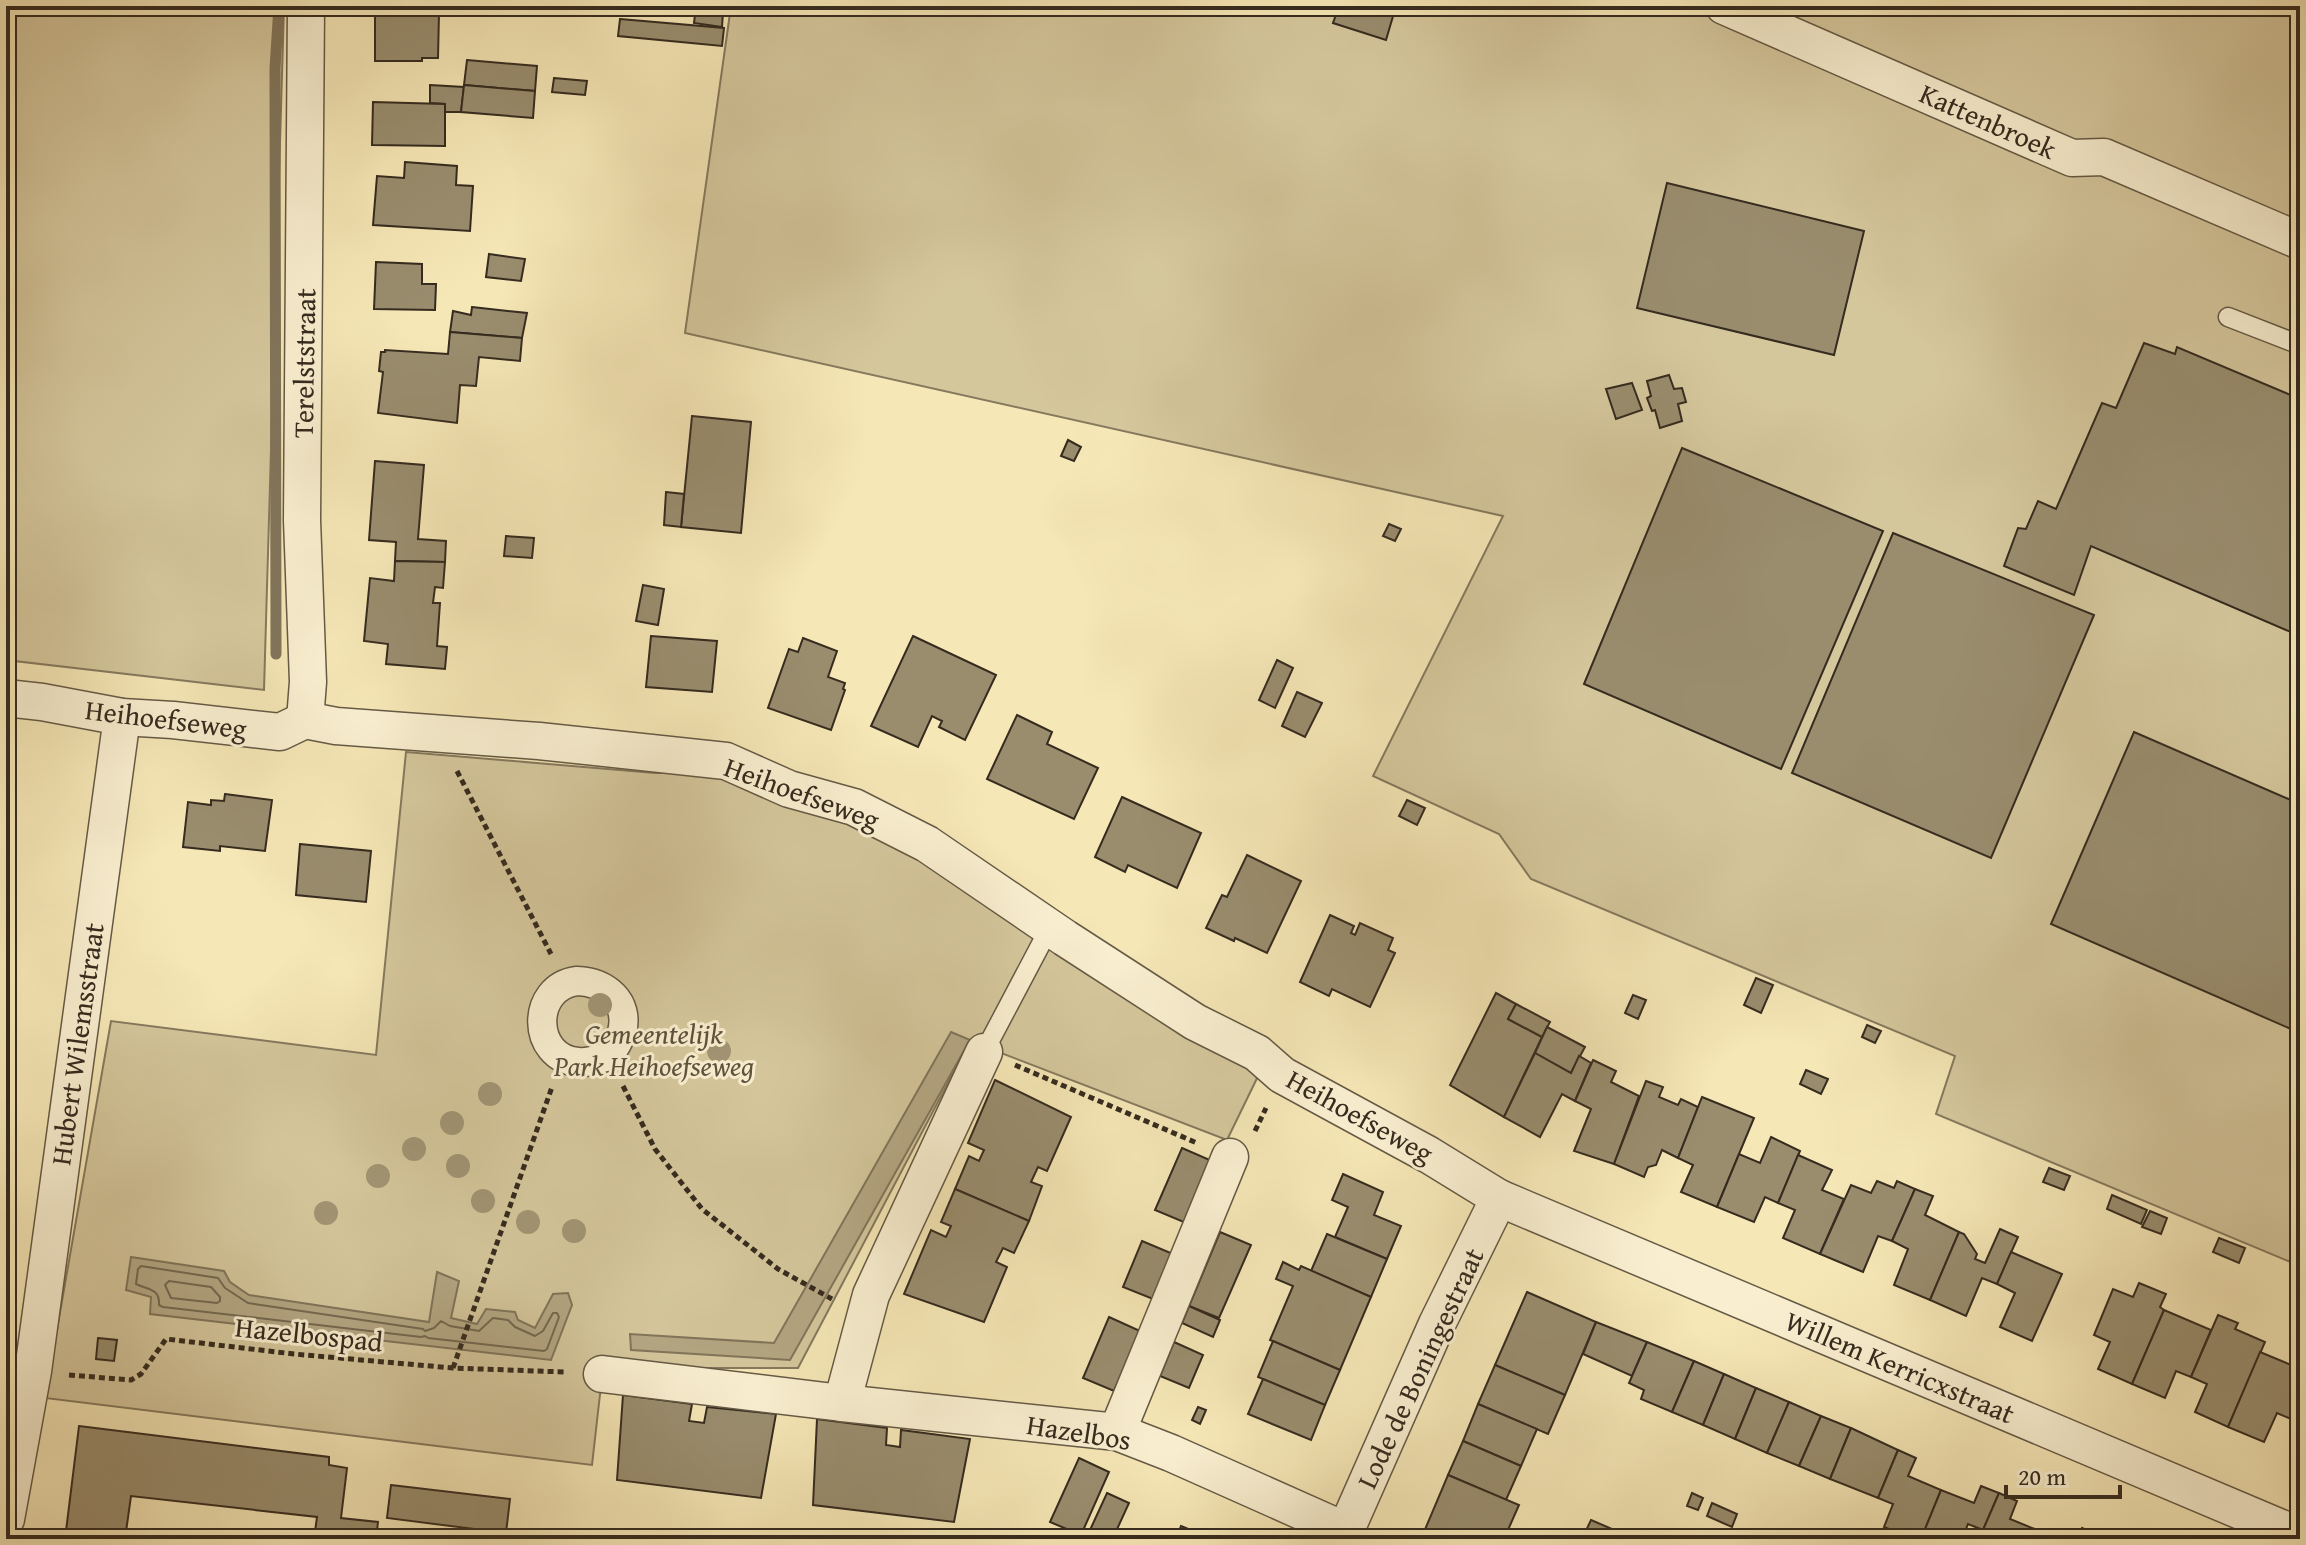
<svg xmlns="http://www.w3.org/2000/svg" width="2306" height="1545" font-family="'Gentium Book Plus',serif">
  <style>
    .green { fill: #d5c79c; stroke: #85795e; stroke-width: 2 }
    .water { fill: #b4a783; stroke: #81755b; stroke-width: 2 }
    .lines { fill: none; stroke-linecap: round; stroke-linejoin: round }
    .shore { stroke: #746951; stroke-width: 2 }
    .stream { stroke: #81755b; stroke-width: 11 }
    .building { fill: #998d6e; stroke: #352b1f; stroke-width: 2 }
    .service-casing { stroke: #655a45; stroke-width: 21 }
    .pedestrian-casing { stroke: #655a45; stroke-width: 31 }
    .minor-casing { stroke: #655a45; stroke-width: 39 }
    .path { stroke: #352b1f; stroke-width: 5; stroke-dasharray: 6 4; stroke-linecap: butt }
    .service { stroke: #f9efd0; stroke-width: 18 }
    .pedestrian { stroke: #f9efd0; stroke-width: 28 }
    .minor { stroke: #f9efd0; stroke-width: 36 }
    .tree { fill: #a29574 }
    .labels { text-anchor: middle; stroke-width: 6; stroke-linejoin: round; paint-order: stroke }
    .street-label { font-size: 28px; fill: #352b1f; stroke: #f9efd0 }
    .park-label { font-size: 28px; font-style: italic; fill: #5d523e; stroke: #f9efd0 }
  </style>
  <rect width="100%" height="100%" fill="#f6e7b6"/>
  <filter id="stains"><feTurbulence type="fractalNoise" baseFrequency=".0025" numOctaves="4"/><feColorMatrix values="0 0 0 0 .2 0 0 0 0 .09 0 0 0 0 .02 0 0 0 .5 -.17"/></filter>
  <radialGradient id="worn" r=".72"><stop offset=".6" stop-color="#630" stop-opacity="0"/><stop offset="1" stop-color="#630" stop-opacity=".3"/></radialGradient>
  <!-- green -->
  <g class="green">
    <path d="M6,6H284L264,690L6,660Z"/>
    <path d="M731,6H2300V1266L1936,1114L1955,1056L1531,879L1499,834L1373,776L1503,516L685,333Z"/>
    <path d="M406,752L655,773H724L845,812L1261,1070L1227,1140L970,1041L798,1368H603L592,1465L45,1398L111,1021L376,1055Z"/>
  </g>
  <!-- water -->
  <g class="water">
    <path d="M951,1032L970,1040L790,1360L631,1350L630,1334L774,1343Z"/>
    <path d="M131,1257L224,1271L230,1282L249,1295L429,1322L437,1272L459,1281L451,1318L477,1324L486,1309L515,1312L518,1320L535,1328L553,1294L568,1293L572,1305L551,1360L150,1314L151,1297L126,1290Z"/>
  </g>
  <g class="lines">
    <!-- shore -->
    <g class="shore">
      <path d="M141,1266L218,1278L225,1288L248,1303L423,1329L425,1331L434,1328L441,1321L450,1326L479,1331L493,1318L508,1320L515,1327L535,1336L543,1331L553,1313H557L559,1317L547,1349L544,1351L428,1338L425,1336L421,1337L163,1307L159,1305C160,1288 148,1290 136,1284L138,1269Z"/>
      <path d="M169,1281L211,1287L220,1297V1301L217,1303L171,1298L165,1285Z"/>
    </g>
    <!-- stream -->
    <path class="stream" d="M276,654L275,68L279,6"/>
  </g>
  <!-- building -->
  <g class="building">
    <path d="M1339,6H1396L1386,40L1333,23Z"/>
    <path d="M696,7L723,12L722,27L694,23Z"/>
    <path d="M375,10L439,13L438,58H422V61H375Z"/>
    <path d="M620,19L724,28L722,46L618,36Z"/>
    <path d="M467,60L537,66L535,91L464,85Z"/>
    <path d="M554,78L587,81L585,95L552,92Z"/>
    <path d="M430,85L464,87L461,112H445V104L430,103Z"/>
    <path d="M464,85L535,91L533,118L461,112Z"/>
    <path d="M373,102L445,104V146L372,145Z"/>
    <path d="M405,162L457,166L456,185L473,186L470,231L373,225L377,176L404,178Z"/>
    <path d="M1667,183L1864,231L1834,355L1637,308Z"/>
    <path d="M489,254L525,259L521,281L486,277Z"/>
    <path d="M376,262L422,264V284H436L435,310L374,309Z"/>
    <path d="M472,307L527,313L522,338L450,332L453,311L471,315Z"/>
    <path d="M450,332L522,338L520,361L479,357L476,386L460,385L457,423L378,413L383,372L379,371L381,352H385V350L448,354Z"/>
    <path d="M2144,343L2175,354L2177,347L2300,399V636L2091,546L2074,595L2004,566L2018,528L2026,529L2038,501L2056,509L2102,403L2116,408Z"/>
    <path d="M1669,375L1674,389L1682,388L1686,402L1678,404L1682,421L1660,428L1655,410L1652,411L1647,398L1651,396L1647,381Z"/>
    <path d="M1632,383L1642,410L1616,419L1606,389Z"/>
    <path d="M692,416L751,422L741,533L681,527Z"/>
    <path d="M1068,440L1081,447L1074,461L1061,456Z"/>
    <path d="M1682,448L1883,531L1781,769L1584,684Z"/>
    <path d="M375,461L424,465L418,539L446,541L445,562L395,561L396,542L369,540Z"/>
    <path d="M666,492L684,494L681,527L664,525Z"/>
    <path d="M1389,524L1401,529L1395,541L1383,536Z"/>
    <path d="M1893,533L2094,615L1991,858L1792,773Z"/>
    <path d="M506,536L534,538L532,558L504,556Z"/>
    <path d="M395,561L445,562L443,588L435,587L433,603H440L437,646L447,647L445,669L386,664L388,644L364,641L370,578L394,581Z"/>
    <path d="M643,585L664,589L658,625L636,621Z"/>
    <path d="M651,636L717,641L712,692L646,687Z"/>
    <path d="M913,636L996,675L965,740L939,727L942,721L932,716L918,747L871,726Z"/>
    <path d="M803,638L837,651L828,677L845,683L843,689L845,690L831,730L768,708L789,649L798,652Z"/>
    <path d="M1277,660L1293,668L1275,708L1259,700Z"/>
    <path d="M1297,692L1322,703L1305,737L1282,726Z"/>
    <path d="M1017,715L1052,732L1047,744L1098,768L1074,819L987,779Z"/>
    <path d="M2134,732L2300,804V1033L2051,924Z"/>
    <path d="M225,794L272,800L265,851L220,846V851L183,847L188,802L211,805V800L224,801Z"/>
    <path d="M1122,797L1201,833L1177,888L1128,865L1125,872L1095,857Z"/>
    <path d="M1407,800L1425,808L1417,825L1399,816Z"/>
    <path d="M300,844L371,851L366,902L296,895Z"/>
    <path d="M1247,855L1301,881L1267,953L1235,938L1234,941L1206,928L1222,895L1227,897Z"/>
    <path d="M1330,915L1354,926L1351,933L1355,935L1360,923L1393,938L1388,950L1395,953L1370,1007L1332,989L1329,996L1300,982Z"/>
    <path d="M1756,978L1773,985L1761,1013L1744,1005Z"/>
    <path d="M1496,993L1516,1004L1508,1019L1542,1037L1504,1117L1450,1085Z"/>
    <path d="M1633,995L1646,1000L1638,1019L1625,1013Z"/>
    <path d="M1516,1004L1550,1022L1542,1037L1508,1019Z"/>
    <path d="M1867,1025L1881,1031L1875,1043L1862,1037Z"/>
    <path d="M1547,1027L1585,1047L1571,1073L1535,1053Z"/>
    <path d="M1535,1053L1571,1073L1579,1056L1591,1063L1575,1101L1562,1094L1540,1137L1504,1117Z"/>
    <path d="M1593,1060L1616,1071L1611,1082L1639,1096L1614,1164L1574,1151L1591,1109L1575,1101Z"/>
    <path d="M1806,1070L1828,1079L1821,1094L1800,1084Z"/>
    <path d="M995,1080L1071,1117L1047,1171L1038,1167L1031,1182L1042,1186L1029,1221L955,1189L969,1156L979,1161L984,1150L968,1143Z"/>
    <path d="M1646,1081L1663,1087L1659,1097L1678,1105L1681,1099L1698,1107L1678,1158L1662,1150L1656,1165L1648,1167L1644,1177L1614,1164Z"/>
    <path d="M1702,1097L1754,1118L1717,1207L1681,1192L1693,1165L1678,1158Z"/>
    <path d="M1771,1137L1800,1151L1778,1203L1765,1197L1754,1222L1717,1207L1739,1154L1760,1163Z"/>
    <path d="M1182,1148L1212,1161L1186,1223L1155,1210Z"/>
    <path d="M1798,1155L1832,1170L1822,1190L1844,1199L1820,1254L1783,1238L1795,1210L1778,1203Z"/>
    <path d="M2049,1168L2070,1176L2064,1190L2043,1182Z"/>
    <path d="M1343,1174L1383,1192L1374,1215L1401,1226L1387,1259L1335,1237L1348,1207L1332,1200Z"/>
    <path d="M1877,1181L1894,1188L1897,1181L1915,1189L1892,1241L1878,1236L1863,1272L1820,1254L1851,1185L1871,1193Z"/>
    <path d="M955,1189L1029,1221L1014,1253L1003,1248L996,1262L1007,1267L984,1322L904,1294L931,1230L946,1237L951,1226L941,1222Z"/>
    <path d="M1915,1189L1933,1196L1925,1215L1959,1232L1930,1300L1894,1285L1908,1249L1892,1241Z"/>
    <path d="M2112,1195L2147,1210L2141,1224L2107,1209Z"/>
    <path d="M2150,1211L2167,1218L2161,1234L2142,1227Z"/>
    <path d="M2000,1229L2018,1237L1997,1284L1982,1278L1966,1316L1930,1300L1959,1232L1964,1234L1977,1254L1975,1259L1985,1263Z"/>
    <path d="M1220,1232L1251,1245L1219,1318L1189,1306Z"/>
    <path d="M1327,1234L1387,1259L1371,1297L1311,1271Z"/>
    <path d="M2219,1238L2245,1248L2239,1263L2213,1252Z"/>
    <path d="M1142,1241L1173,1254L1153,1299L1123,1287Z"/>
    <path d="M2011,1252L2062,1274L2032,1341L2000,1327L2015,1293L1997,1284Z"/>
    <path d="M1283,1262L1299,1270L1301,1266L1371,1297L1340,1370L1270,1340L1293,1286L1276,1279Z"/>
    <path d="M2139,1283L2166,1294L2160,1307L2164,1310L2132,1384L2098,1369L2110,1342L2094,1335L2113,1289L2133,1297Z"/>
    <path d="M1527,1292L1596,1322L1565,1395L1495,1365Z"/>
    <path d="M1189,1306L1220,1320L1213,1337L1182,1323Z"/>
    <path d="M2164,1310L2211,1330L2191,1377L2176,1371L2165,1398L2132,1384Z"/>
    <path d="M2218,1315L2238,1323L2235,1329L2265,1342L2228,1427L2195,1412L2207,1384L2191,1377Z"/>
    <path d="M1109,1317L1140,1331L1114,1391L1083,1378Z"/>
    <path d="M1596,1322L1647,1342L1632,1376L1583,1354Z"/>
    <path d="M98,1338L117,1340L114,1361L96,1359Z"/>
    <path d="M1273,1341L1340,1370L1325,1405L1258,1377Z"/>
    <path d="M1174,1342L1203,1355L1189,1388L1160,1376Z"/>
    <path d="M1647,1342L1694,1361L1672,1412L1641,1399L1644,1390L1629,1383Z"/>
    <path d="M2260,1352L2296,1367L2300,1357V1399L2291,1419L2277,1413L2264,1442L2228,1427Z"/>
    <path d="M1694,1361L1724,1374L1703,1425L1672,1412Z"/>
    <path d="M1495,1365L1565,1395L1548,1434L1478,1404Z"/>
    <path d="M1724,1374L1756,1388L1735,1439L1703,1425Z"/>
    <path d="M1263,1379L1325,1405L1311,1440L1248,1414Z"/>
    <path d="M1756,1388L1789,1402L1767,1453L1735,1439Z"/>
    <path d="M623,1395L692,1404L689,1421L704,1423L707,1407L776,1414L761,1498L617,1480Z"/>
    <path d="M2300,1399V1423L2291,1419Z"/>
    <path d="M1789,1402L1821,1416L1799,1466L1767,1453Z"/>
    <path d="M1478,1404L1537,1429L1521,1466L1463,1441Z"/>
    <path d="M1198,1407L1206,1410L1200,1424L1192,1420Z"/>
    <path d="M1821,1416L1851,1428L1830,1479L1799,1466Z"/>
    <path d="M817,1419L887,1428L886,1445L900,1447L901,1430L970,1439L954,1522L813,1505Z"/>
    <path d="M79,1426L329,1457V1465L347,1468L341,1518L378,1522L376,1539H314L317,1517L131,1496L125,1539H65Z"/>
    <path d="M1851,1428L1898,1450L1878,1498L1830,1479Z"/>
    <path d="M1463,1441L1521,1466L1506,1500L1448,1475Z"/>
    <path d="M1898,1450L1916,1458L1908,1476L1941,1490L1921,1539H1913L1884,1527L1893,1504L1878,1498Z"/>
    <path d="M1079,1458L1109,1472L1081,1535L1050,1522Z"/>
    <path d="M1448,1475L1519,1505L1504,1539H1421Z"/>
    <path d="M391,1485L510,1499L506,1533L387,1518Z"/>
    <path d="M1981,1486L1999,1493L1983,1530L1968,1524L1962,1539H1921L1941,1490L1974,1503Z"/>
    <path d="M1107,1493L1129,1503L1113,1538L1090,1530Z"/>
    <path d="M1692,1493L1703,1498L1698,1510L1687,1506Z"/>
    <path d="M1999,1493L2017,1501L2010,1519L2042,1532L2039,1539H1999L2000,1537L1983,1530Z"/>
    <path d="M1712,1503L1737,1514L1732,1527L1707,1516Z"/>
    <path d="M1591,1520L1626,1535L1624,1539H1582Z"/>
    <path d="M1181,1526L1212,1539H1176Z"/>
    <path d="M2082,1528L2100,1536L2099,1539H2078Z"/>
    <path d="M2042,1532L2057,1539H2039Z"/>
  </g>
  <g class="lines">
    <!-- service casing -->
    <g class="service-casing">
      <g id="service">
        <path d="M2228,317L2300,345"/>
        <path d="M984,1052L1050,927"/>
      </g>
    </g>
    <!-- pedestrian casing -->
    <g class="pedestrian-casing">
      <path id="pedestrian" d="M577,981C605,982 630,1001 622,1032C619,1041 614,1049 609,1056C599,1059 589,1063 578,1062C531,1058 530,987 577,981Z"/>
    </g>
    <!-- minor casing -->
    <g class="minor-casing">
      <g id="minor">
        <path d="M1724,6L2072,158L2104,157L2300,241"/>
        <path d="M6,698L42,702L122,717L173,720L280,732L305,720L336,726L539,741L726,761L789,789L854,807L927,844L1065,938L1195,1022L1257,1053L1282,1075L1429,1155L1499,1198L2300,1536"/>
        <path d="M305,720L308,682L302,520L306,6"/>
        <path d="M984,1052L871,1295L842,1403L1117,1432L1171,1453L1346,1531"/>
        <path d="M602,1374L842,1403"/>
        <path d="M1117,1432L1230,1157"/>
        <path d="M6,1519L33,1371L122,717"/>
        <path d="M1342,1539L1437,1324L1499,1198"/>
      </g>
    </g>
    <!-- path -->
    <g class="path">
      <path d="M457,771L551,954"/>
      <path d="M1015,1065L1197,1143"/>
      <path d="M623,1086L655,1149L702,1209L778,1269L832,1299"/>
      <path d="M1255,1131L1266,1108"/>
      <path d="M453,1368L552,1087"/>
      <path d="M69,1375L131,1380L141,1374L166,1339L294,1354L453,1368L565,1372"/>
    </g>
    <!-- service -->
    <use href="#service" class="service"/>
    <!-- pedestrian -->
    <use href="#pedestrian" class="pedestrian"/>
    <!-- minor -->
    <use href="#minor" class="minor"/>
  </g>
  <!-- trees -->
  <g class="tree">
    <circle cx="600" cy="1005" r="12"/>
    <circle cx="719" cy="1051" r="12"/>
    <circle cx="490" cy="1094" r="12"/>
    <circle cx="452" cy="1123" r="12"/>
    <circle cx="414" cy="1149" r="12"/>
    <circle cx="458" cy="1166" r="12"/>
    <circle cx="378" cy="1176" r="12"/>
    <circle cx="483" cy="1201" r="12"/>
    <circle cx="326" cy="1213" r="12"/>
    <circle cx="528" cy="1222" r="12"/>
    <circle cx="574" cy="1231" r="12"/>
  </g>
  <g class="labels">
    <!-- street labels -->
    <g class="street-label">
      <text transform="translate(1988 121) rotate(24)" y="10">Kattenbroek</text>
      <text transform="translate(304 363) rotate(-89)" y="10">Terelststraat</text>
      <text transform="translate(166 719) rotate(7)" y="10">Heihoefseweg</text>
      <text transform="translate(802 793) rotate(20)" y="10">Heihoefseweg</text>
      <text transform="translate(77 1044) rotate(-82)" y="10">Hubert Wilemsstraat</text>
      <text transform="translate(1360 1116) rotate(29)" y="10">Heihoefseweg</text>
      <text transform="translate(309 1334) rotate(6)" y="10">Hazelbospad</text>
      <text transform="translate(1900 1367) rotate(23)" y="10">Willem Kerricxstraat</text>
      <text transform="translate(1420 1368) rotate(-65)" y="10">Lode de Boningestraat</text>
      <text transform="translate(1079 1432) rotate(9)" y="10">Hazelbos</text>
    </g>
    <!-- park labels -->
    <g class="park-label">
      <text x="654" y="1044">Gemeentelijk<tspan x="654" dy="32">Park Heihoefseweg</tspan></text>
    </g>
  </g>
  <!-- margin -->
  <rect width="2306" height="1545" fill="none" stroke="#f6e7b6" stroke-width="32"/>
  <rect x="8" y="8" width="2290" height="1529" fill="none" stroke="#352b1f" stroke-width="4"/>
  <rect x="16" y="16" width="2274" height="1513" fill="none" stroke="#352b1f" stroke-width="2"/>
  <!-- scale -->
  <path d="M2006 1485v12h114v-12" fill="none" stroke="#352b1f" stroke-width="4"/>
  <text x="2018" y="1485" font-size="24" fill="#352b1f" stroke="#f9efd0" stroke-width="6" paint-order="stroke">20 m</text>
  <rect width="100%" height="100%" filter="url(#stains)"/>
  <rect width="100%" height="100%" fill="url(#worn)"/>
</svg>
